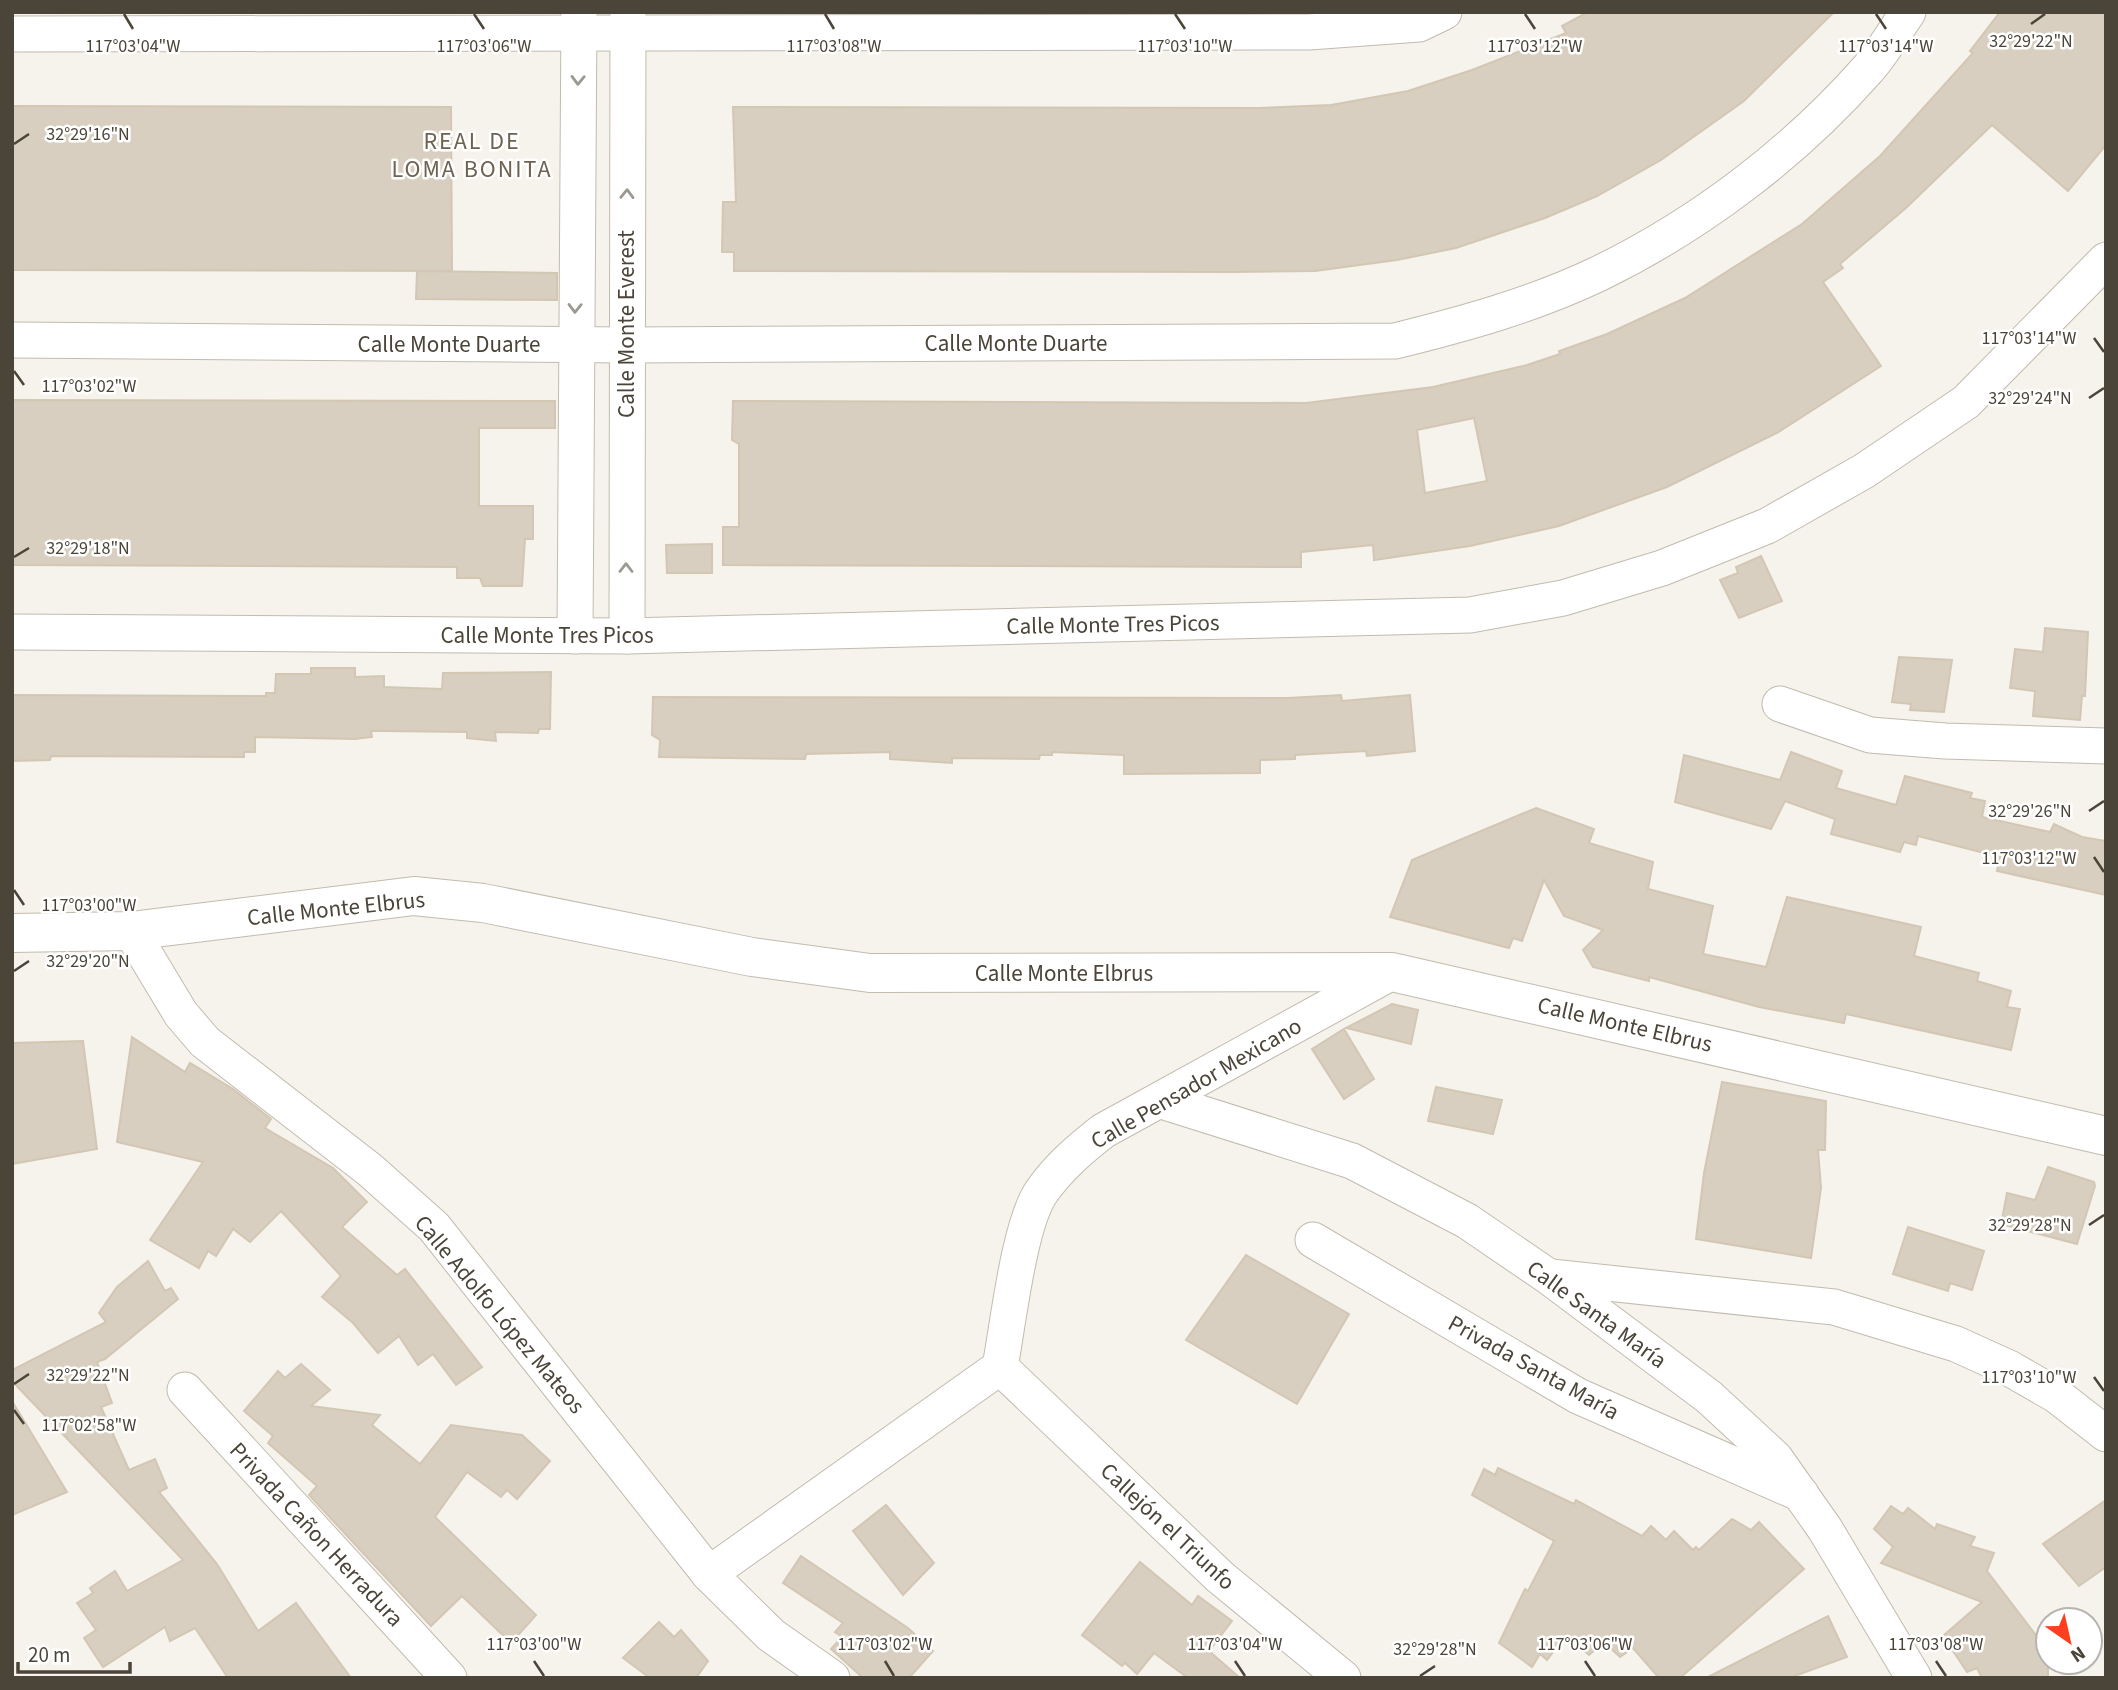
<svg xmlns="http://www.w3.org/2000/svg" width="2118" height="1690" font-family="'Source Sans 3',sans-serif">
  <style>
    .building { fill: #d8cfc1; stroke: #d3c7b4; stroke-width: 2; fill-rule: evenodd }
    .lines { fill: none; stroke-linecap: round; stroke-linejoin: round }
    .minor-casing { stroke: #c2bbae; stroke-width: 37 }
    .tertiary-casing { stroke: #c2bbae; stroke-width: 40 }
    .minor { stroke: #fff; stroke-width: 35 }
    .tertiary { stroke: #fff; stroke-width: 38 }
    .oneway { stroke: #9c9892 }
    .ticks { fill: none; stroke: #4b4439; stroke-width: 2.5 }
    .labels { text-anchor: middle; stroke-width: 5; stroke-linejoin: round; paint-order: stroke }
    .street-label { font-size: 23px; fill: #4b4439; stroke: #fff }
    .neighbourhood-label { font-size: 24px; letter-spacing: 2px; fill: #6e6250; stroke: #fff }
    .ticks-label { font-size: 18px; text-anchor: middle; fill: #4b4439; stroke: #fff; stroke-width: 5; stroke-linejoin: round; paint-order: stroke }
  </style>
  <rect width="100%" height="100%" fill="#f6f3ec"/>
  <!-- building -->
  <g class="building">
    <path d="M1588,12H1834L1744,101L1661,160L1597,196L1545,218L1456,248L1397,260L1315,271L1233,272L734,271V252H722L723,202H736L733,107L1258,108L1331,105L1408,91L1472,70L1566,33L1562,26Z"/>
    <path d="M2000,12H2106V145L2068,191L1992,125L1906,208L1840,264L1843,268L1823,282L1881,366L1777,433L1667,487L1559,526L1470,546L1374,560L1373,545L1301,552V567L723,565V527H739V444L732,440L733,401L1306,403L1433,387L1527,365L1560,354L1559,351L1607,334L1685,298L1802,224L1880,156L1973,53L1970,51ZM1474,418L1487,481L1425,493L1417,430Z"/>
    <path d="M12,106L451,107L452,271L12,270Z"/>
    <path d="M417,271L557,273V300L416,299Z"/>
    <path d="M12,400L555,401V428H479V506H533V539H525L522,586H483L480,578H457V567L12,565Z"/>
    <path d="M712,544V573H667L666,545Z"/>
    <path d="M1761,556L1782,601L1739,618L1720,580L1738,573L1736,567Z"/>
    <path d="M2045,628L2088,632L2085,696H2082L2080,720L2033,716L2035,691L2010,688L2015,649L2043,652Z"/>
    <path d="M1899,657L1952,660L1944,712L1910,710L1911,704L1892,702Z"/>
    <path d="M311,668H355V677L384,676V687L442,689L443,673L551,672L550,729H539L538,733L495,732L496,741L467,738V732L384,731H371L372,737L355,739L255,737V752H244V757L51,756L50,760L12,761V695L266,696V693H275L276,674H311Z"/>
    <path d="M1341,695L1342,701L1410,695L1415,751L1367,756L1366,751L1295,755V759L1260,760V773L1124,774V755L1052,752V755H1040L1039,759L952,758V763L890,759V752L806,754L805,759L659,757L660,740L652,735L653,697L1288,698Z"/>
    <path d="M1791,752L1842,771L1836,788L1896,805L1905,776L1972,793L1970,798L1985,801L1982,817L2050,832L2054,824L2082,837L2106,841V895L1997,871L2000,857L1918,836L1916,845L1904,842L1900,852L1831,834L1835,819L1785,801L1771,829L1675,802L1684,755L1780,780Z"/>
    <path d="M1536,808L1594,829L1589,843L1653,862L1648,889L1713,906L1703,954L1766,967L1787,897L1921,927L1914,956L1979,973L1977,981L2011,991L2007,1007L2020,1009L2011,1050L1846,1014L1844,1023L1759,1007L1649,977V981L1593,967L1583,950L1603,930L1564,916L1544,880L1522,941L1513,938L1509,948L1390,917L1412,860Z"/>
    <path d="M1392,1004L1418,1010L1411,1044L1346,1028Z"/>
    <path d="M1344,1029L1374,1079L1344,1099L1312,1049Z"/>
    <path d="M132,1037L185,1072L190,1063L233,1089L271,1119L265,1128L333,1168L367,1202L342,1227L397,1275L405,1269L482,1367L456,1385L433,1354L418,1365L399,1336L378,1353L353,1323L322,1297L341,1276L281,1211L250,1242L233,1229L216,1256L208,1251L199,1268L150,1240L203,1162L117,1142Z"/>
    <path d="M83,1041L97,1149L12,1164V1043Z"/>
    <path d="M1722,1082L1826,1101L1825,1150H1818L1821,1188L1811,1258L1696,1239L1704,1173Z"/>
    <path d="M1436,1087L1502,1100L1493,1134L1428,1121Z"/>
    <path d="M2048,1167L2094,1182L2095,1186L2077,1244L2001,1224L2007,1193L2035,1200Z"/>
    <path d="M1908,1227L1984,1251L1972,1290L1950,1283L1948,1291L1893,1274Z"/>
    <path d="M1246,1255L1349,1314L1297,1404L1186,1340Z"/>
    <path d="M148,1261L165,1291L171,1288L178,1299L105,1359L97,1362L112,1403L101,1407L129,1470L155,1459L167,1488L159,1492L217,1564L258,1631L296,1603L351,1678H228L195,1628L170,1641L165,1627L103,1667L84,1638L96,1630L77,1603L93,1593L90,1588L115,1571L127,1591L183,1560L12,1381V1370L106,1322L99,1313L117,1287Z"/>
    <path d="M301,1364L330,1390L311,1406L380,1415L372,1425L420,1464L451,1425L522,1435L550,1461L517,1499L507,1490L501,1497L467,1472L435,1517L536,1615L511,1643L462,1596L431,1626L309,1495L317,1486L268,1443L273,1436L244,1411L278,1371L285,1378Z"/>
    <path d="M12,1401L67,1492L12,1515Z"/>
    <path d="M1498,1468L1574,1504L1576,1500L1642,1536L1651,1526L1666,1540L1674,1531L1693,1550L1696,1547L1699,1550L1732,1519L1751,1530L1759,1522L1804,1569L1680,1678H1659L1633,1648L1620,1657L1604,1642L1589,1655L1566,1635L1547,1660L1540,1654L1532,1667L1499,1643L1525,1589L1528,1591L1554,1541L1472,1495L1484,1469L1495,1475Z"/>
    <path d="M2106,1500V1567L2079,1586L2043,1544Z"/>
    <path d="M886,1505L934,1563L903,1595L853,1531Z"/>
    <path d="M1891,1506L1903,1514L1908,1508L1935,1529L1937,1524L1975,1537L1970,1546L1994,1553L1987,1571L2048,1651V1678H1982L1977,1668L1967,1672L1943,1636L1982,1602L1881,1563L1893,1547L1874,1529Z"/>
    <path d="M801,1556L908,1628L933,1651L909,1678H863L831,1649L842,1637L835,1632L843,1623L783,1583Z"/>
    <path d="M1140,1562L1192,1605L1198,1596L1232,1621L1209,1651L1240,1678H1188L1154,1653L1137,1674L1125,1663L1122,1666L1082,1635Z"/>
    <path d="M1828,1616L1847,1657L1789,1678H1706Z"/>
    <path d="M659,1622L674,1637L681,1630L708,1661L696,1678H650L623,1658Z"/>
  </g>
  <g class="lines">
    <!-- minor casing -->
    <g class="minor-casing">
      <g id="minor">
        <path d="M12,34L1309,32L1419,24L1444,12"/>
        <path d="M12,340L626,345L1395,341C1464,324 1533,305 1598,274C1699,225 1794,153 1868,69C1883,52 1895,31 1908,12"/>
        <path d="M12,632L627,636L1470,615L1563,598L1662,568L1767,526L1864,471L1966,402L2106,260"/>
        <path d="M575,636L579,12"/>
        <path d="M627,636L628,12"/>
        <path d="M1780,704L1870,735L1945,741L2106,746"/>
        <path d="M131,931L181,1014L205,1042L370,1170L434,1227L709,1574L771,1635L832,1678"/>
        <path d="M1162,1101L1352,1161L1467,1221L1549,1277L1709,1397L1775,1458L1825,1529L1914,1678"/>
        <path d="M1313,1240L1578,1396L1801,1494"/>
        <path d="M1551,1277L1834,1307L1956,1344L2009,1368L2056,1395L2106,1434"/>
        <path d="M1000,1367L1220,1577L1343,1678"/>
        <path d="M185,1390L449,1678"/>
        <path d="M709,1574L1000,1367C1008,1325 1019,1223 1042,1191C1059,1167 1080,1149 1103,1131L1392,972"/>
      </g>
    </g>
    <!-- tertiary casing -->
    <g class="tertiary-casing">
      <path id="tertiary" d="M12,933L131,931L414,896L483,903L752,957L870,973L1392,972L2106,1136"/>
    </g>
    <!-- minor -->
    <use href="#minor" class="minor"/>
    <!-- tertiary -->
    <use href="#tertiary" class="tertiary"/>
  </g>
  <!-- one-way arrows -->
  <defs><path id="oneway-chevron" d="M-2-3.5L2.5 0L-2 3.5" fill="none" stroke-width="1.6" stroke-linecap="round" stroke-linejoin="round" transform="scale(1.75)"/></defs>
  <g class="oneway">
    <use href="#oneway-chevron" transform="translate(578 80) rotate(91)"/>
    <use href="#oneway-chevron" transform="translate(627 194) rotate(-89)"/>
    <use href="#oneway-chevron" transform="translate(575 308) rotate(91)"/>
    <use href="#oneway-chevron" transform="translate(626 568) rotate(-90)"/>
  </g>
  <!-- ticks -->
  <path class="ticks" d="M124,14L133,29M474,14L484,29M825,14L834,29M1175,14L1185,29M1525,14L1535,29M1876,14L1886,29M2031,24L2045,14M14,144L29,134M2094,338L2104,352M14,371L24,385M2089,398L2104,388M14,557L29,548M2089,811L2104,801M2094,857L2104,872M14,890L24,905M14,971L29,961M2089,1225L2104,1215M2094,1377L2104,1391M14,1384L29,1374M14,1410L24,1424M534,1661L544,1676M885,1661L894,1676M1235,1661L1245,1676M1585,1661L1595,1676M1936,1661L1946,1676M1420,1676L1435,1666"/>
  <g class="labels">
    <!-- street labels -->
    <g class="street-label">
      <text transform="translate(626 324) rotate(-90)" y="8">Calle Monte Everest</text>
      <text x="1016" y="351">Calle Monte Duarte</text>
      <text x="449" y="352">Calle Monte Duarte</text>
      <text transform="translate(1113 624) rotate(-1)" y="8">Calle Monte Tres Picos</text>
      <text x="547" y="643">Calle Monte Tres Picos</text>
      <text transform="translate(336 908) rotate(-6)" y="8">Calle Monte Elbrus</text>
      <text x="1064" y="981">Calle Monte Elbrus</text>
      <text transform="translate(1625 1024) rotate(13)" y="8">Calle Monte Elbrus</text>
      <text transform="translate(1196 1083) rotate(-30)" y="8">Calle Pensador Mexicano</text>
      <text transform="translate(500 1314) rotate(50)" y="8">Calle Adolfo López Mateos</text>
      <text transform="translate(1597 1314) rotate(36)" y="8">Calle Santa María</text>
      <text transform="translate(1534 1367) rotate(29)" y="8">Privada Santa María</text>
      <text transform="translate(1168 1526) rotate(43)" y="8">Callejón el Triunfo</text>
      <text transform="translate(317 1534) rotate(47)" y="8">Privada Cañon Herradura</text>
    </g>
    <!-- neighbourhood labels -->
    <g class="neighbourhood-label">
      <text x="472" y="149">REAL DE<tspan x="472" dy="28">LOMA BONITA</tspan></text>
    </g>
  </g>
  <g class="ticks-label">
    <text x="2031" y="47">32°29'22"N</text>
    <text x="1185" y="52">117°03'10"W</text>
    <text x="1535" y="52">117°03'12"W</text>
    <text x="1886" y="52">117°03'14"W</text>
    <text x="133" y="52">117°03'04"W</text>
    <text x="484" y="52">117°03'06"W</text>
    <text x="834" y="52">117°03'08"W</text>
    <text x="88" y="140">32°29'16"N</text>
    <text x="2029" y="344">117°03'14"W</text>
    <text x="89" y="392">117°03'02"W</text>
    <text x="2030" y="404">32°29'24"N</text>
    <text x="88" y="554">32°29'18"N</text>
    <text x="2030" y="817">32°29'26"N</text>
    <text x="2029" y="864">117°03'12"W</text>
    <text x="89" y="911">117°03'00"W</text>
    <text x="88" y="967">32°29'20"N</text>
    <text x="2030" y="1231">32°29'28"N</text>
    <text x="88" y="1381">32°29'22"N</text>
    <text x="2029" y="1383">117°03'10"W</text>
    <text x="89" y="1431">117°02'58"W</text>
    <text x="534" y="1650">117°03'00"W</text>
    <text x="885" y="1650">117°03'02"W</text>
    <text x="1235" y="1650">117°03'04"W</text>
    <text x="1585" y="1650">117°03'06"W</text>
    <text x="1936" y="1650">117°03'08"W</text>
    <text x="1435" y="1655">32°29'28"N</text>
  </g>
  <!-- border -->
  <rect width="2118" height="1690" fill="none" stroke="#4b4439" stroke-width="28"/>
  <!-- north arrow -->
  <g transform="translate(2069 1641) rotate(146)"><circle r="33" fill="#ffffff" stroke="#b7b4b0" stroke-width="2"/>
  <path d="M0-5L12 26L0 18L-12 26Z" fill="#fc3f1d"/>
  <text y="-10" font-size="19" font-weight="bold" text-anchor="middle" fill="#4b4439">N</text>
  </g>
  <!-- scale -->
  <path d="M18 1662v10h112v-10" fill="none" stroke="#4b4439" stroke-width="3.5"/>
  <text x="28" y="1662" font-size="21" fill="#4b4439" stroke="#ffffff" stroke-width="5" paint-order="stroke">20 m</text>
</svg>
